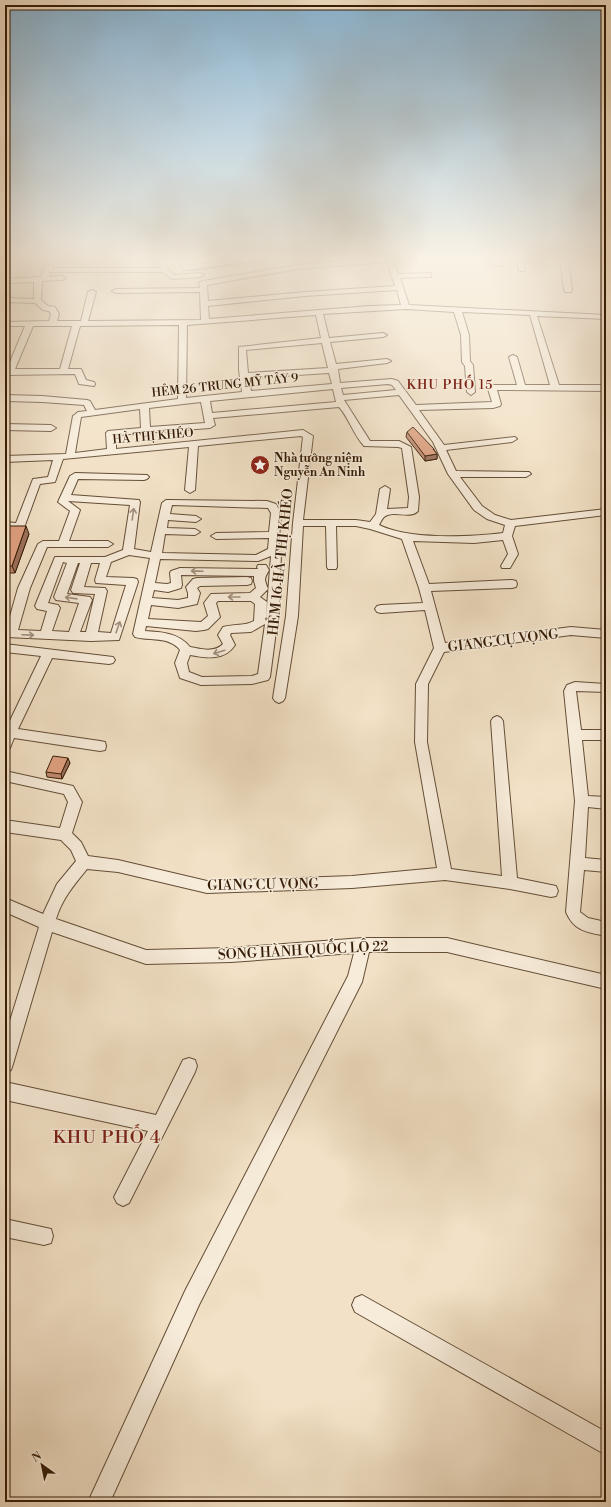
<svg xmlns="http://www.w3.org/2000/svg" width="611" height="1507" font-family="'Libre Bodoni',serif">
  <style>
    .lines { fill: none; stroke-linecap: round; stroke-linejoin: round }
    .stream { stroke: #747b75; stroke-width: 2.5 }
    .minor-casing { stroke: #644d37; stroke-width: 2 }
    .minor { fill: #f7ecda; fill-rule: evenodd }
    .wall { fill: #c18a70; stroke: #351c07 }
    .shaded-wall { fill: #9d715b; stroke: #351c07 }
    .building { fill: #e0a182; stroke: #351c07 }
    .oneway { stroke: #a08e7b }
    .labels { text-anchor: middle; stroke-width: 3; stroke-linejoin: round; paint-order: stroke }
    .far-street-label { font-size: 12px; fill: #351c07; stroke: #f7ecda }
    .far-poi-label { font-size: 12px; font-weight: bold; fill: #351c07; stroke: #f7ecda; text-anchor: start }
    .far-neighbourhood-label { font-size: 13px; letter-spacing: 1px; fill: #7a1f14; stroke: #f7ecda }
    .street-label { font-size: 14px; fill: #351c07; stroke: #f7ecda }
    .near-neighbourhood-label { font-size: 18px; letter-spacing: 1px; fill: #7a1f14; stroke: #f7ecda }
  </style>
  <rect width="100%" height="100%" fill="#f2e1c6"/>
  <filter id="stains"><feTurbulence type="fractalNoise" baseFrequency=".005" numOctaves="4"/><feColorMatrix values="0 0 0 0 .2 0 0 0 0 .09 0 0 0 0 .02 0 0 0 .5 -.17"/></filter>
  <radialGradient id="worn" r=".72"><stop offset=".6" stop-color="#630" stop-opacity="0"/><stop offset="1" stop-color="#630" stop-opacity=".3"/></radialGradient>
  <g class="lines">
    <!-- stream -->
    <path class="stream" d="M185,269L194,270L270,259"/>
    <!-- minor casing -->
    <g class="minor-casing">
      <g id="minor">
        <path d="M50,259H59L53,263L52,268H161L158,259H165L168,269L174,275L200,273L204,275L200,277L172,279L163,272H50L49,277L62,276L66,278L62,280L42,281L41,300L48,306L55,307L59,314L57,321H81L88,292L92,290L96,292L88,321L201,320L200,292L116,293L112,291L116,289L200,288L199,283L203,281L297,265L372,259H406L394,262L398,274L431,273V277H428L400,278L409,305L606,315V319L537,316L559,385H606V391L497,390L501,404L500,406L493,408L419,410L444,445L515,437L517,439L512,442L446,450L456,471L529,472L531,474L526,477H460L482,506L495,515L511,520L606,509V515L515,526L512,536L518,554L510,568H502L501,566L508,554L503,540L474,543L413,541L429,584L512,580L516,581L517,584L516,587L512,588L431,591L445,643L571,627L606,630V638L571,635L444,652L428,684L427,742L451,869L502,876L491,721L493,718L497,716L501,718L503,721L517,878L556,886L558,891L556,896L551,897L510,889L445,880L352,888L207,893L118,872L87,869C74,885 62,899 56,919L146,950L231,948L363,938H447L606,975V989L447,952H369L362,982L199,1305L110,1502H88L185,1291L348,976L354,953L231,962L146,964L52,932L13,1064L11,1070L5,1072V1037L39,927L5,912V898L43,914L57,884L76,861L71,850L61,840L5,832V820L60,828L68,802L64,794L5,781V771L73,786L82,802L72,833L81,842L88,856L118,860L207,881L352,876L437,868L415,742L416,684L434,648L425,610L381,613L377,612L375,609L377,606L381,605L423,603L419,588L402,539L370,529L356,526H336L337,567L336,569H328L327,567L326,526H303L298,616L285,698L283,701L279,703L275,701L273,698L286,616L293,523L303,437L301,436L198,446L195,490L190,493L185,490L189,447L63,459L55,482L40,484L24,528H5V522L16,523L33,479L48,477L53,460L5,462V456L66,454L73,416L78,412L87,411L84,405L42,402L5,401V395L42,396L87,400L90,401L95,410L178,399L179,325L80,326L68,369H81L86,380L94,382L95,384L94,386L79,384L75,374L5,375V369H7L25,326H5V322L49,321L51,314L49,311L43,310L35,303L5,302V298L34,299V282L5,283V279L41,277L46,262ZM387,262L395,286L305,292L208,301L207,285L297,269ZM397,290L401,305L370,306L209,319L208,306L305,296ZM406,309L454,312L461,335L462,362L465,366L467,392L471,395L475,392L473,365L470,361L469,335L462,312L530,315L550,385H525L517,357L513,355L509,357L517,385H491L488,389L492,402L416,405L398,381L392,379L340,383L338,369L387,363L391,361L387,359L336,364L330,342L383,337L387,335L383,333L329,338L323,314ZM316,315L321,338L239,347V370L242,392L186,398L187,325ZM33,326H72L60,369H15ZM322,343L328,368L248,373L246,350ZM329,373L332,384L251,391L249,378ZM388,384L392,385L396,390L343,395L341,388ZM333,389L336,402L212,413L210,401ZM399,395L433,442L448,474L474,510L487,519L505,525L503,533C469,537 409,540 379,525C380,523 382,519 384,517C393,509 410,520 418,511L419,497L411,447L399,441H370L344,400ZM201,402L205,423L150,427L149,408ZM339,407C349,418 353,434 364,446L398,447L402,448L409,497L408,508L387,509L390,489L385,486L380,489L376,514L370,522L356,520H303L313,436L303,430L116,449V435L210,428L215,425L213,418ZM140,409L141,428L108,431L106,433L107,449L75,453L81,417Z"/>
        <path d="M177,259H184L189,266L234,259H254L251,261L187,270H184Z"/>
        <path d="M490,259H497V261L504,264L500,266L490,264Z"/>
        <path d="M517,259H525V271H519Z"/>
        <path d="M560,259H568L572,290L571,292H565L564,290Z"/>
        <path d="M5,424L51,425L56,428L51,431L5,430Z"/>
        <path d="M75,473L147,475L149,477L147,479L144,480L78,479L71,495L139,500L140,502L134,549L151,552L162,503L166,500L267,501L276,504L281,513L278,550L281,554L279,608L270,677L268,680L252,684L201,685L180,678L175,663L180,650C169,636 150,641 135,637L133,634L150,558L129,555L111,562L106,577L133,578L137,579L138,582L119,640L91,641L7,637L5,634L18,588L38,544L43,541H59L70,511L58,502L70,476ZM68,501L130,505L123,550L105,557H55L35,606L37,609L47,611L41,631L18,630L30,588L47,547H108L113,544L108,541H69L80,510ZM172,505L268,508L271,513L269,532L216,533L211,536L216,539L269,538L268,549L256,555L162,553L165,534L195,535L200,532L195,529L167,528L168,520L196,522L201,519L196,516L170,514ZM271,556L266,619L267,602L260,597L268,589C264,579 264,579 269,570L266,565H258L257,567L258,569L180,568L171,571L170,573L171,583L167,584L155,583L160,559L258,561ZM63,562L67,563L54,597L56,600L79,603L69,632L52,631L60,608L58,605L48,603ZM78,563H80L71,590L73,593L95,594L86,632H80L92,600L90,597L67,594ZM91,563H100L95,580L96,583L126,585L111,633L98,632L107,591L105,588L84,587ZM181,575L254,576V581L256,588L250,593L211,594L204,603L208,616L201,622L148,619L151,605L178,608L197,604L200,593L197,588L200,586L247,585L251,584L252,581L251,578L247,577L197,578L193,579L186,587L188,593V598L178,600L152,598L154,590L168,592L181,588L182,585ZM218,601H251L255,604L254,621C245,626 234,624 223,627L218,635L223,644C214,653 201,649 190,647C179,633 162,632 145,631L146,626L196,631L204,630L208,629L220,617L216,603ZM265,624L258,674L252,676L202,677L189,672L187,663L190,655C206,658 225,661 235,645L230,635L231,633L251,632Z"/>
        <path d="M5,644L113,657L115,660L113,663L109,664L52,658L18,729L100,741L105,742L106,746L105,750L100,751L14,738L10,748L5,749V731L41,656L5,652Z"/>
        <path d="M575,682L606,684V692L576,691L581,730H606V740H582L588,796L606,797V809L588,807L585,858L606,860V872L584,870L580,912L588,918L606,922V936C587,932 574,931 566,912L575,801L564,691L567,685Z"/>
        <path d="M189,1058L195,1060L197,1066L195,1072L129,1203L123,1206L117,1203L114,1197L148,1131L5,1100V1082L156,1115L183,1060Z"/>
        <path d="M5,1219L51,1229L53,1236L51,1243L44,1245L5,1237Z"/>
        <path d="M362,1295L606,1432V1455L355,1312L352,1305L355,1298Z"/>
      </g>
    </g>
    <!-- minor -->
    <use href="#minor" class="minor"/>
  </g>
  <!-- wall -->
  <g class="wall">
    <path d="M407,432L434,449V450L437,454V459L425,461L406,437Z"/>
    <path d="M5,526L29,534L15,573H5Z"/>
    <path d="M70,763L62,779L47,777L46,772Z"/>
  </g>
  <!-- shaded-wall -->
  <g class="shaded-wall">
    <path d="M437,454V459L425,461V456Z"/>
    <path d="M26,526L29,534L15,573L12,566Z"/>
    <path d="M68,758L70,763L62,779L61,774Z"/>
  </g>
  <!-- building -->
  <g class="building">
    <path d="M413,427L434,449H433L437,454L425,456L407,432Z"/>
    <path d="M5,526H26L12,566H5Z"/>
    <path d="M53,756L68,758L61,774L46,772Z"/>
  </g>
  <!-- one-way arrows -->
  <defs><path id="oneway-shaft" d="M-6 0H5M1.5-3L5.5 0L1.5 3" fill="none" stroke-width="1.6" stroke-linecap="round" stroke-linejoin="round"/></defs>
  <g class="oneway">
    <use href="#oneway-shaft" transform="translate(133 514) rotate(-82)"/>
    <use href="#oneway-shaft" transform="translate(197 571) rotate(-178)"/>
    <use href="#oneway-shaft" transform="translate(234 597) rotate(180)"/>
    <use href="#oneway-shaft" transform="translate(71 598) rotate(-172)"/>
    <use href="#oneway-shaft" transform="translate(118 627) rotate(-71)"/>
    <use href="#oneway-shaft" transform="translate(28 635) rotate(2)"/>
    <use href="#oneway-shaft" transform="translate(219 652) rotate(163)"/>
  </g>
  <!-- sky -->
  <linearGradient id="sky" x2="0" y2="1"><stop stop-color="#8ab7d7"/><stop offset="0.55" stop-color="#f9f2e5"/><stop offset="1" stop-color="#f9f2e5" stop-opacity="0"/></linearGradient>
  <rect width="611" height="470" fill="url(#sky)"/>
  <!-- icons -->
  <defs>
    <g id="sight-disc" transform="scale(1)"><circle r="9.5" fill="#8f2418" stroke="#f7ecda"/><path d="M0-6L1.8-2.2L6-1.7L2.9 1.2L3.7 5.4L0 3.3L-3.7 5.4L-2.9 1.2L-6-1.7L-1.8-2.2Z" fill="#fff"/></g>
  </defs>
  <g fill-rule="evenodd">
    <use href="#sight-disc" x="260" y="465"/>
  </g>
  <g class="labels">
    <!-- far-street labels -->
    <g class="far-street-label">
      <text transform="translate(225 385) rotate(-6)" y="4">HẺM 26 TRUNG MỸ TÂY 9</text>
      <text transform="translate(153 436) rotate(-5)" y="4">HÀ THỊ KHÉO</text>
    </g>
    <!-- far-poi labels -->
    <g class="far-poi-label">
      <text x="274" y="462">Nhà tưởng niệm<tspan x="274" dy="14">Nguyễn An Ninh</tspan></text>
    </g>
    <!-- far-neighbourhood labels -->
    <g class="far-neighbourhood-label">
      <text x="450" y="389">KHU PHỐ 15</text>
    </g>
    <!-- street labels -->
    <g class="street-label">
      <text transform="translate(280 562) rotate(-84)" y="5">HẺM 16 HÀ THỊ KHÉO</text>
      <text transform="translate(503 640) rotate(-7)" y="5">GIANG CỰ VỌNG</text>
      <text transform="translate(263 884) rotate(-1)" y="5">GIANG CỰ VỌNG</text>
      <text transform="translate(303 950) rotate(-3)" y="5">SONG HÀNH QUỐC LỘ 22</text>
    </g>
    <!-- near-neighbourhood labels -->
    <g class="near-neighbourhood-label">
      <text x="107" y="1143">KHU PHỐ 4</text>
    </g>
  </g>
  <!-- margin -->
  <rect width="611" height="1507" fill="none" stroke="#f2e1c6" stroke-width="20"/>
  <rect x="6" y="6" width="599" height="1495" fill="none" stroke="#351c07" stroke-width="2"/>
  <rect x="10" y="10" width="591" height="1487" fill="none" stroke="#351c07"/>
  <!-- north arrow -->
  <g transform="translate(42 1465) rotate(327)" stroke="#f7ecda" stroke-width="3" paint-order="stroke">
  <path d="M0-3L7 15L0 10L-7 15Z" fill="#351c07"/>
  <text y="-6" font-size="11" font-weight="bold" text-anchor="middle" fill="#351c07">N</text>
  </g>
  <rect width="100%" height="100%" filter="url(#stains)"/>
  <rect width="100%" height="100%" fill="url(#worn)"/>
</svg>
